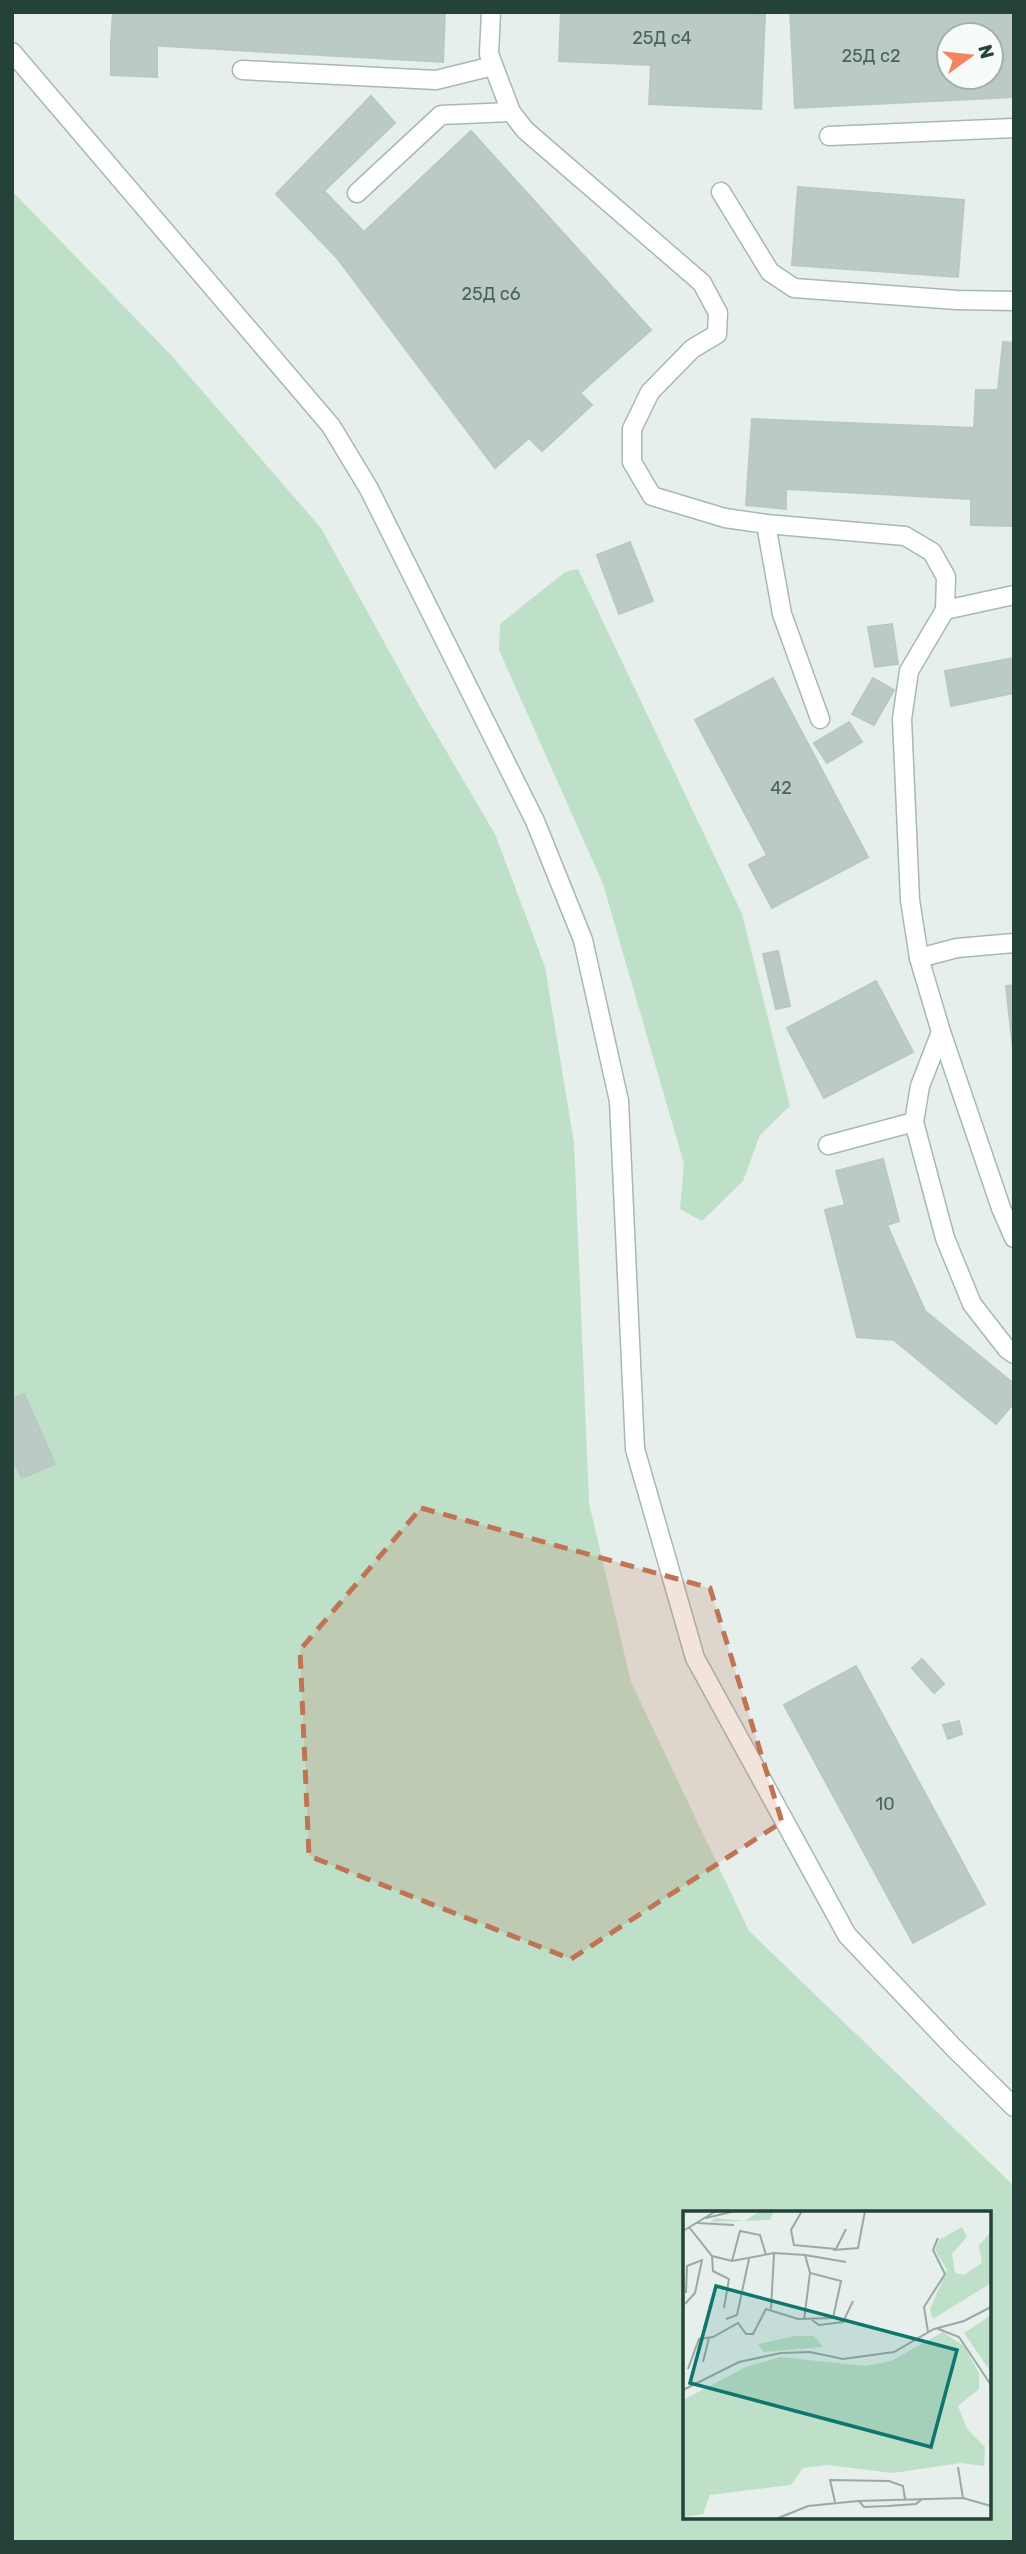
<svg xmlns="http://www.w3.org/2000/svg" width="1026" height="2554" font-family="Rubik,sans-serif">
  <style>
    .green { fill: #bfe0c8; fill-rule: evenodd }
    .building { fill: #bbcac4; stroke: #b8c9c2; stroke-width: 2; fill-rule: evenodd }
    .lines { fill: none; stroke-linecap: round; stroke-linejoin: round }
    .lane-casing { stroke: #a8b8b2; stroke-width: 21 }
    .lane { stroke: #fff; stroke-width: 18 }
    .marked { fill: #c07456; fill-opacity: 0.2; stroke: #c07456; stroke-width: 5; stroke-dasharray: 14 9; stroke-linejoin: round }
    .labels { text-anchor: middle; stroke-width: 6; stroke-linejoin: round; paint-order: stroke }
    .number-label { font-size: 18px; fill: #4a645c }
    .inset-road { fill: none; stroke: #98aaa4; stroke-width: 2 }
    .view { fill: #0f766e; fill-opacity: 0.15; stroke: #0f766e; stroke-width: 3.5 }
    .inset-edge { fill: none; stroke: #24423a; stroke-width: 3.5 }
  </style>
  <rect width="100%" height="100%" fill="#e6efeb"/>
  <!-- green -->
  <g class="green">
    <path d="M12,191L171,355L321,528L415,698L495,834L545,967L574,1143L589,1503L631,1682L749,1931L1014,2186V2542H12ZM685,2213H989V2517H685Z"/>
    <path d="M578,569L742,914L790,1106L760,1135L743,1181L702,1221L680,1209L684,1164L603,884L499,650L500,624L565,572Z"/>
  </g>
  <!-- building -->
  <g class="building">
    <path d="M113,12H445L443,62L111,43Z"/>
    <path d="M561,12H695L765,15L761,109L649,104L651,65L559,61Z"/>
    <path d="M790,12H1014V97L795,108ZM949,35H991V77H949Z"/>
    <path d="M111,45L157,47V77L111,75Z"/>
    <path d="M371,96L395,123L324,191L364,232L471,131L651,330L580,393L592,405L542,451L529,438L495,468L337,258L276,194Z"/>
    <path d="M798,187L964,200L958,277L792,265Z"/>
    <path d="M1003,342L1014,343V526L971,525V499L786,489V509L746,505L752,419L974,428L976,390H998Z"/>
    <path d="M630,542L653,601L619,614L597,555Z"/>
    <path d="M892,624L898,664L875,667L868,627Z"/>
    <path d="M1014,658V693L951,706L945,671Z"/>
    <path d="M773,678L868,857L772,908L749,865L767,855L695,720Z"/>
    <path d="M873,678L894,690L874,725L852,714Z"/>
    <path d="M849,722L862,742L827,763L814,743Z"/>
    <path d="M778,951L790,1006L776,1009L763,954Z"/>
    <path d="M876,981L913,1052L824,1098L787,1028Z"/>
    <path d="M1014,985V1058L1006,986Z"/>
    <path d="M883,1159L899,1221L887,1225L925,1311L1014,1384V1403L996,1424L894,1340L857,1337L825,1210L845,1205L836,1171Z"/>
    <path d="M24,1394L55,1464L22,1478L12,1457V1399Z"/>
    <path d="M922,1659L944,1684L934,1693L912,1668Z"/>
    <path d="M856,1666L985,1904L913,1943L784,1705Z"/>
    <path d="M959,1721L962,1734L948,1739L943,1725Z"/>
  </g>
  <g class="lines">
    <!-- lane casing -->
    <g class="lane-casing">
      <g id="lane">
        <path d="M491,12L489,54L511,112L525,130L702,283L718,313L717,334L692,349L650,392L632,429V462L652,496L725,518L766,524L905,536L932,552L946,577L945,610L909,671L902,719L910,900L919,958L941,1032L1001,1208L1014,1238"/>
        <path d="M12,52L331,426L369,489L535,821L583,940L619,1101L635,1449L695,1658L847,1935L954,2048L1014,2107"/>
        <path d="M242,70L436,80L493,66"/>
        <path d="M829,136L1014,128"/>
        <path d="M721,192L770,272L794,288L957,300L1014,301"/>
        <path d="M357,193L441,115L511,112"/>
        <path d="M766,524L782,614L820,719"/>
        <path d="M945,610L1014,595"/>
        <path d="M919,958L957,948L1014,943"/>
        <path d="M941,1032L920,1086L914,1122L945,1238L972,1304L1007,1349L1014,1354"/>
        <path d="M828,1145L914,1122"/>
      </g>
    </g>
    <!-- lane -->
    <use href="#lane" class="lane"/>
  </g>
  <!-- marked area -->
  <path class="marked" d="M421,1508L710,1588L782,1822L571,1959L309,1856L300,1650Z"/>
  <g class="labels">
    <!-- number labels -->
    <g class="number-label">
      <text x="662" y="44">25Д с4</text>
      <text x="871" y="62">25Д с2</text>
      <text x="491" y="300">25Д с6</text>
      <text x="781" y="794">42</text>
      <text x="885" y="1810">10</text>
    </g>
  </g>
  <!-- overview -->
  <g transform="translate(683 2211)">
    <rect width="308" height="308" fill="#e6efeb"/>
    <path d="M78,0H91L87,9L27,11L33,7L61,10ZM279,16L284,26L269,43L272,62L281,64L299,52L296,34L308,21V72L250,108L247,98L264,59L252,39L256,29ZM308,104V161L281,122ZM260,121L281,135L296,162V178L275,195L284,218L302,236L301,255L278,252L210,262L144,254L120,257L108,274L27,284L20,303L0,306V189L65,155L98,146L182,155L208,150ZM112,125H131L140,136L81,141L75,133Z" fill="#bfe0c8"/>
    <path class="inset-road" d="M119,0L108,19L111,34L153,38L163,18M23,7L52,0M14,12L51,14M0,20L33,0M150,39L175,37L182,0M122,44L163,51M29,45L30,60L46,68L41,97M49,50L57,20L77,24L83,44M2,93L12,82L19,49L4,55L3,82M88,98L91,43M43,108L54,104L66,48M121,109L127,62M129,109L136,114L160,111L170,90M253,117L276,126L308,174M245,121L241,96L262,63L250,39L255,27M20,151L26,127M5,158L16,128L30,126L55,112L63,123H70L83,98L115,108L150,107L158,70L127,62L122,44L91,42L49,50L29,45L6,16M0,179L56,151L98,142L127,141L160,148L211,141L251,118L281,110L308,96M275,256L280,287M176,290L181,296L205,295L233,293L239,288M152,291L147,269L206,270L220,275L222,288M93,308L125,295L175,290L280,287L308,295"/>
    <path class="view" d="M33,75L274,139L248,236L7,172Z"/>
    <rect width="308" height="308" class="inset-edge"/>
  </g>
  <!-- border -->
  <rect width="1026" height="2554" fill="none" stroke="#24423a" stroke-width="28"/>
  <!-- north arrow -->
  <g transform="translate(970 56) rotate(75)"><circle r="33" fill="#f7fbf9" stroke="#a3b1ad" stroke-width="2"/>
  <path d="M0-5L12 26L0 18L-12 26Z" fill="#f4845f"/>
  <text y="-10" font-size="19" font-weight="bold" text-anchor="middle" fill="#24423a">N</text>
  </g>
</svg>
